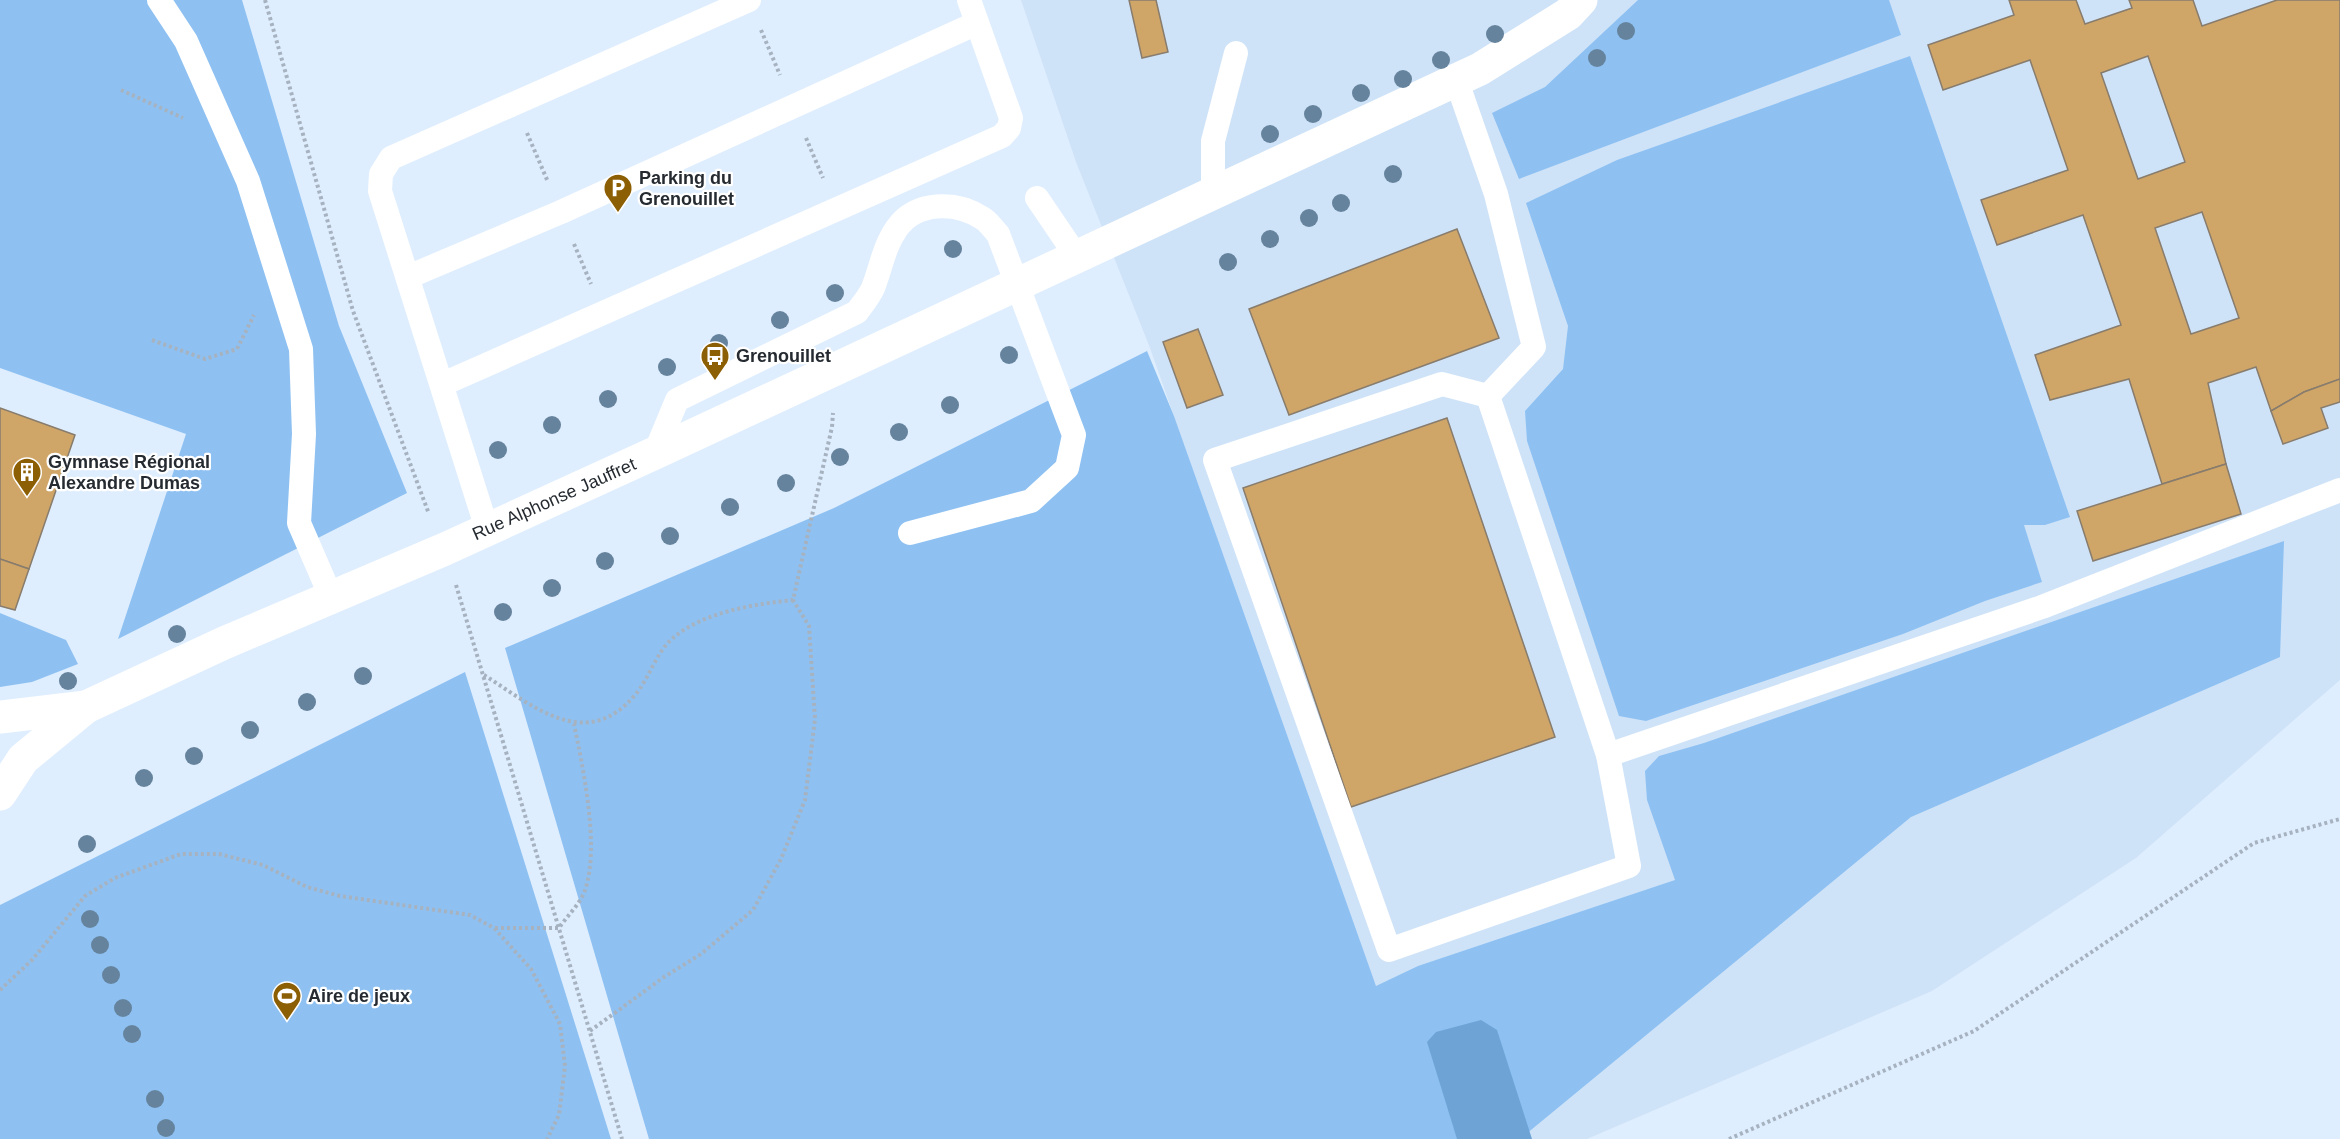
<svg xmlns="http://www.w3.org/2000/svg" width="2340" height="1139" font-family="Arial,sans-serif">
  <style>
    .built { fill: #cfe3f8 }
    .green { fill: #8ec1f2 }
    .water { fill: #6ea3d6 }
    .building { fill: #d0a668; stroke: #877c6d; stroke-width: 1.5; fill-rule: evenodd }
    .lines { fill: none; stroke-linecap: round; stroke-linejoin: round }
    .path { stroke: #a6b2bf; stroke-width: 4; stroke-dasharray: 3 3; stroke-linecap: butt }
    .lane { stroke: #fff; stroke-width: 24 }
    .street { stroke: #fff; stroke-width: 33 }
    .tree { fill: #66839d }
    .labels { text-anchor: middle; stroke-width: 4.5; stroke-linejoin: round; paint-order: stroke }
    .poi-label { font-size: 18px; font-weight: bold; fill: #252b31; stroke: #fff; text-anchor: start }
    .street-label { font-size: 18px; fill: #252b31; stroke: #fff }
  </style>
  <rect width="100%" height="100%" fill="#dfeefe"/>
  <!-- built -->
  <path class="built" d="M1021,0H2340V680L2136,858L1932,991L1587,1139H1428L1150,348L1076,162Z"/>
  <!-- green -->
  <g class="green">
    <path d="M0,0H242L339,326L407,493L118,639L186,434L0,368Z"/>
    <path d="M1638,0H1889L1901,35L1519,179L1492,113L1545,87Z"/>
    <path d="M1910,56L2070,517L2045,525H2024L2042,582L1985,601L1903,634L1646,721L1619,716L1527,441L1525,411L1563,369L1568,326L1526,203L1617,160Z"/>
    <path d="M1147,351L1174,416L1376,986L1418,966L1675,880L1647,800L1645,771L1659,756L1704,743L2284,541L2280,657L1911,817L1520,1139H649L505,648L834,508Z"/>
    <path d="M0,613L66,640L78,664L32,682L0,687Z"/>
    <path d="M465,672L611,1139H0V905Z"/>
  </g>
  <!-- water -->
  <path class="water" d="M1481,1020L1497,1030L1532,1139H1457L1427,1042L1436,1032Z"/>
  <!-- building -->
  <g class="building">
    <path d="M1129,0H1156L1168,52L1142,58Z"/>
    <path d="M2009,0H2076L2085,24L2132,8L2129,0H2193L2202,26L2277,0H2340V379L2304,392L2271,411L2256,367L2208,383L2226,464L2162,484L2129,379L2050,400L2035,355L2121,325L2083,215L1997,245L1981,200L2068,170L2030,60L1943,90L1928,45L2014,15ZM2148,56L2185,162L2138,179L2101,73ZM2202,212L2239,318L2191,334L2155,228Z"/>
    <path d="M1457,229L1499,338L1289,415L1249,309Z"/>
    <path d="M1198,329L1223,395L1187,408L1163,342Z"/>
    <path d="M2340,379V402L2321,408L2328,428L2283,444L2271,411L2304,392Z"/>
    <path d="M0,408L75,435L29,569L0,559Z"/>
    <path d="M1447,418L1555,737L1351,807L1243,488Z"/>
    <path d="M2226,464L2241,514L2093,561L2077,511Z"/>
    <path d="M0,559L29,569L15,610L0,606Z"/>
  </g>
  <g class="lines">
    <!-- path -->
    <g class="path">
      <path d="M265,0L353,311L429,514"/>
      <path d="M761,30L780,75"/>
      <path d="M121,90L183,118"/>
      <path d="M527,133L548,182"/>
      <path d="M806,138L823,178"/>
      <path d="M574,244L591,284"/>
      <path d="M152,340L205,359L237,349L254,315"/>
      <path d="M456,585L622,1139"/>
      <path d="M484,675C533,706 586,753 635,695C649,679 656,652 673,638C703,612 755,604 793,600L832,427L833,413"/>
      <path d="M495,928H559C567,916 581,903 585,890C600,847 583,768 574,724"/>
      <path d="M0,990L32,960L85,896L115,878L181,854H219L263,865L307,887L340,896L470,915L494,928L531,969L560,1024L565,1066L559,1115L547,1139"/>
      <path d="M590,1031L664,977L701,954L753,910L781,859L805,800L815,719L809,626L793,600"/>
      <path d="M1729,1139L1974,1031L2254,843L2340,819"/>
    </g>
    <!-- lane -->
    <g class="lane">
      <path d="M159,0L186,41L248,181L301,349L304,434L299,523L331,597"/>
      <path d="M1456,79L1496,194L1534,347L1488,396L1608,755L2042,607L2340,490"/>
      <path d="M1213,193V141L1236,53"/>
      <path d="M1037,198L1077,257"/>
      <path d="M408,277L561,212L977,23"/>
      <path d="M443,384L1002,136L1009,128L1011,118L969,0"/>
      <path d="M1488,396L1442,384L1215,460L1389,950L1629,866L1608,755"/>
      <path d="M655,453L677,400L857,312C862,305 869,297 873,288C881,268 884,246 897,228C916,201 956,201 982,218C988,221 993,229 998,234L1074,435L1067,468L1031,501L910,533"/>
      <path d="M487,529L380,191L381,174L391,158L749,0"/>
    </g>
    <!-- street -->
    <g class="street">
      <path d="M0,717L86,707"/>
      <path d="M0,794L23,759L86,707L224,643L445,549L655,453L1480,69L1568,14L1581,0"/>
    </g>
  </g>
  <!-- trees -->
  <g class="tree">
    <circle cx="1626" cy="31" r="9"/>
    <circle cx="1495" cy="34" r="9"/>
    <circle cx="1597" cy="58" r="9"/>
    <circle cx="1441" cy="60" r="9"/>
    <circle cx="1403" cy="79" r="9"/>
    <circle cx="1361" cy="93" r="9"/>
    <circle cx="1313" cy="114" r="9"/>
    <circle cx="1270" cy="134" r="9"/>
    <circle cx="1393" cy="174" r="9"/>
    <circle cx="1341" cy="203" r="9"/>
    <circle cx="1309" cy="218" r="9"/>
    <circle cx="1270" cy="239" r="9"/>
    <circle cx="953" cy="249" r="9"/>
    <circle cx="1228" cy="262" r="9"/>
    <circle cx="835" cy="293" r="9"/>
    <circle cx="780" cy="320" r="9"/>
    <circle cx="719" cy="343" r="9"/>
    <circle cx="1009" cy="355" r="9"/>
    <circle cx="667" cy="367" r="9"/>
    <circle cx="608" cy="399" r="9"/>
    <circle cx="950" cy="405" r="9"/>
    <circle cx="552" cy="425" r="9"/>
    <circle cx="899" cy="432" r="9"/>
    <circle cx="498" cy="450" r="9"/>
    <circle cx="840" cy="457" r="9"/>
    <circle cx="786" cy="483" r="9"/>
    <circle cx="730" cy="507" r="9"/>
    <circle cx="670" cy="536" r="9"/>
    <circle cx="605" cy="561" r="9"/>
    <circle cx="552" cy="588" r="9"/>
    <circle cx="503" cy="612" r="9"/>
    <circle cx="177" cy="634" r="9"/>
    <circle cx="363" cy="676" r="9"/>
    <circle cx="68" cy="681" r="9"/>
    <circle cx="307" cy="702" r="9"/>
    <circle cx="250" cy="730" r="9"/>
    <circle cx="194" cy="756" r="9"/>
    <circle cx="144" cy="778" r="9"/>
    <circle cx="87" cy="844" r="9"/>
    <circle cx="90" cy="919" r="9"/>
    <circle cx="100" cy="945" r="9"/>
    <circle cx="111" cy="975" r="9"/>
    <circle cx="123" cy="1008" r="9"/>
    <circle cx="132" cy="1034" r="9"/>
    <circle cx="155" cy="1099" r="9"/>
    <circle cx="166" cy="1128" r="9"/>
  </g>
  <!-- icons -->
  <defs>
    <g id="parking-pin" transform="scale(1.5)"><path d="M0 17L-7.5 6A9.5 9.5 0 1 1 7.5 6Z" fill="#8c5f04" stroke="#fff"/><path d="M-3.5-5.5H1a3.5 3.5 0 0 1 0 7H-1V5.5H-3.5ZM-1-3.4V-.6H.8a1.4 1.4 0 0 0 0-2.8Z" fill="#fff"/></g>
    <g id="bus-pin" transform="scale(1.5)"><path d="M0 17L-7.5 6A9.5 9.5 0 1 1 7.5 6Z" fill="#8c5f04" stroke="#fff"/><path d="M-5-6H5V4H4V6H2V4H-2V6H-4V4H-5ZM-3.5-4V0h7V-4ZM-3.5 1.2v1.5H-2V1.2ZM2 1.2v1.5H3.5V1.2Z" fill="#fff"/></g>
    <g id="building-pin" transform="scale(1.5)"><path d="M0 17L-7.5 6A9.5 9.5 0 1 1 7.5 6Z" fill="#8c5f04" stroke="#fff"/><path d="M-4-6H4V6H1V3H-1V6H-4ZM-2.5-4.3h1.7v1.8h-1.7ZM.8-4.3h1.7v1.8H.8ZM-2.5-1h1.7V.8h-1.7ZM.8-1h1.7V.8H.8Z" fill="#fff"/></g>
    <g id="stadium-pin" transform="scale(1.5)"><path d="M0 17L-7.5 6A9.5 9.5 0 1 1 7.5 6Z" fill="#8c5f04" stroke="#fff"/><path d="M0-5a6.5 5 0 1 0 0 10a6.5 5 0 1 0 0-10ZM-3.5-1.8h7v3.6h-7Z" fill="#fff"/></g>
  </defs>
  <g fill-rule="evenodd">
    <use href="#parking-pin" x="618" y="188"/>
    <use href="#bus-pin" x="715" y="356"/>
    <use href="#building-pin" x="27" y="472"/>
    <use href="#stadium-pin" x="287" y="996"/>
  </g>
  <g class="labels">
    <!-- poi labels -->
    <g class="poi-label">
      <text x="639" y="184">Parking du<tspan x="639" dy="21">Grenouillet</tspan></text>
      <text x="736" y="362">Grenouillet</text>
      <text x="48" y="468">Gymnase Régional<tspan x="48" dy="21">Alexandre Dumas</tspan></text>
      <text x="308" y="1002">Aire de jeux</text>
    </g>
    <!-- street labels -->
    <g class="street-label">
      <text transform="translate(554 499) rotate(-24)" y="6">Rue Alphonse Jauffret</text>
    </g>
  </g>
</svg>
